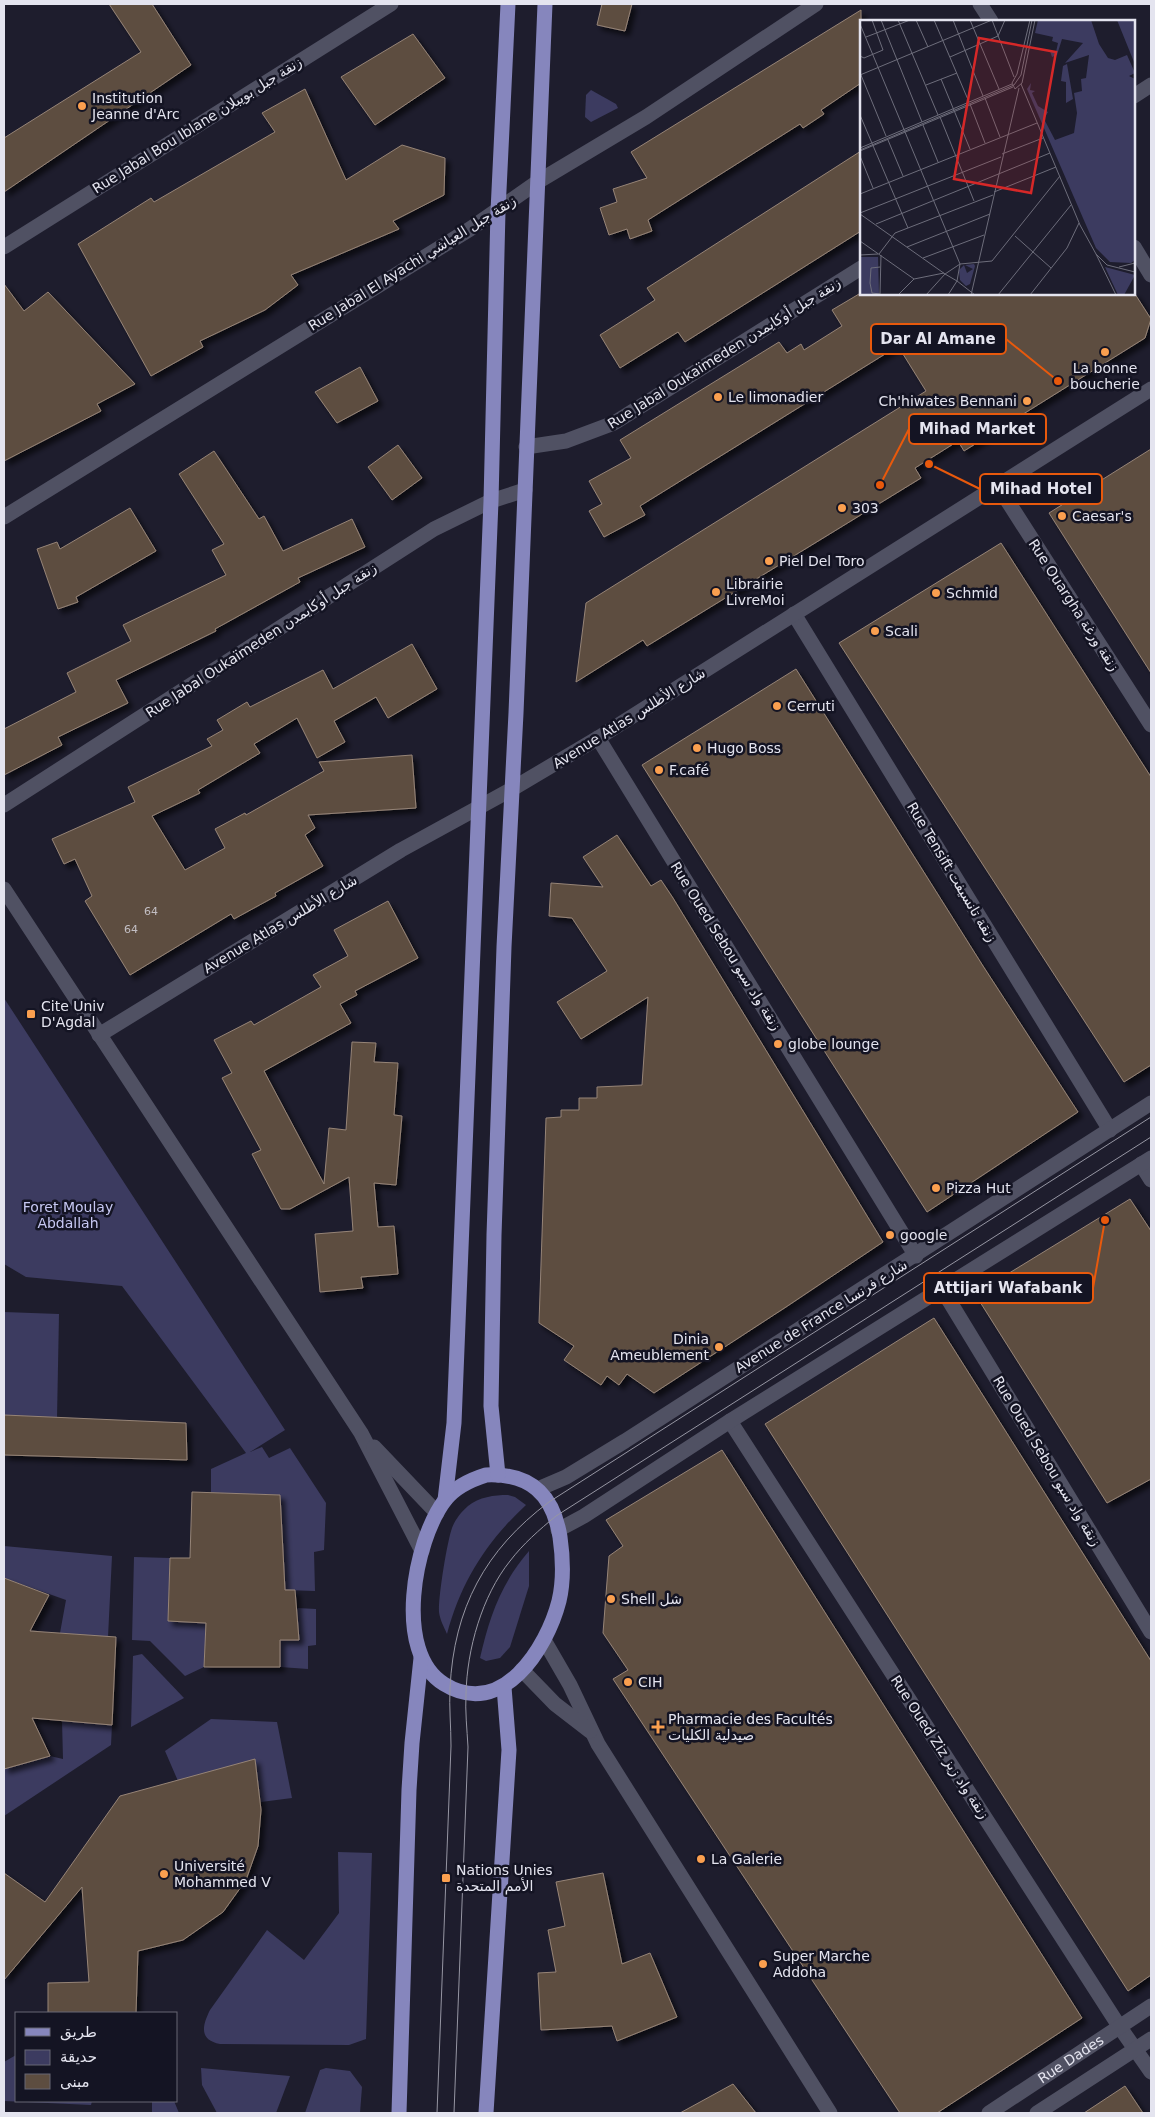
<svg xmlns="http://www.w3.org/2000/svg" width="1155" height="2117" font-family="'DejaVu Sans','Noto Naskh Arabic',sans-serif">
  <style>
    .green { fill: #3c3b60 }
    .building { fill: #5d4d40; stroke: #968477; filter: url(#shadow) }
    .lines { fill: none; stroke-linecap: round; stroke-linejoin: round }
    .minor { stroke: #505163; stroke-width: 15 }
    .major { stroke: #8686bd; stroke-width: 15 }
    .tram { stroke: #9696a3; stroke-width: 1 }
    .poi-dot { fill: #fa9f4f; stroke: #141423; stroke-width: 2 }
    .labels { text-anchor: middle; stroke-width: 5; stroke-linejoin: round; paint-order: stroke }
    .number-label { font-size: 11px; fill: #c2bec3 }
    .poi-label { font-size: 14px; fill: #e4e4ef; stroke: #141423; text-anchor: start }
    .street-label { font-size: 14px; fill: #e4e4ef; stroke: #141423 }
    .park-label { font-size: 14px; fill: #c7c8f3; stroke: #141423 }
    .inset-road { fill: none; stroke: #6d6d7b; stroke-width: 1 }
    .view { fill: #d62828; fill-opacity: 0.15; stroke: #d62828; stroke-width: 2.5 }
    .inset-edge { fill: none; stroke: #e4e4ef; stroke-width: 2.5 }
    .leader { fill: none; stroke: #e8590c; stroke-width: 2 }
    .callout-dot { fill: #e8590c; stroke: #141423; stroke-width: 2 }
    .callout { fill: #141423; stroke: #e8590c; stroke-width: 2 }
    .callout-label { font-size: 15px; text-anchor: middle; font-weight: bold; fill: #e4e4ef }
  </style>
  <defs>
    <filter id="shadow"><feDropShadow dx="4.5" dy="4.5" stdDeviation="2.5" flood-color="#0009"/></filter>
  </defs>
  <rect width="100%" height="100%" fill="#1e1d2d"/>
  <!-- green -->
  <g class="green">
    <path d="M591,90L616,104L618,108L591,122L585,117L586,95Z"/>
    <path d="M4,998L285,1430L250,1452L262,1447L269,1458L290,1448L326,1503L324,1550L314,1552L315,1591L285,1590L280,1495L211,1493V1469L246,1453L122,1286L26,1277L4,1264Z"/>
    <path d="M4,1312L59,1314L57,1418L4,1415Z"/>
    <path d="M508,1495L515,1497L526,1505C486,1542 461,1582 447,1634C444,1627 440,1620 439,1612C438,1598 447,1542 452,1528C455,1520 461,1512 468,1506C479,1497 494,1495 508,1495Z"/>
    <path d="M4,1546L112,1556L108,1637L60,1633L66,1600L4,1578Z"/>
    <path d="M529,1551V1586L510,1647L500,1658L486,1661L480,1658C489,1618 501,1583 529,1551Z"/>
    <path d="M134,1557L170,1558L168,1621L206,1623L204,1667L185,1676L150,1641L132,1640Z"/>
    <path d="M297,1608L316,1609V1645L308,1646V1669L280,1667V1640H299Z"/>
    <path d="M142,1654L184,1698L131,1727L133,1656Z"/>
    <path d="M211,1719L277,1722L292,1798L261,1802L255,1760L178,1781L165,1751Z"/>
    <path d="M62,1721L112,1725L111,1745L4,1816V1769L50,1756L63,1759Z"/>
    <path d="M338,1852L372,1853L366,2039L349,2045L220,2044C199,2040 202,2026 210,2010L267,1930L304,1960L339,1913Z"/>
    <path d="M16,2055V2101H92L91,2105L4,2101V2062Z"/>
    <path d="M201,2068L290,2076L276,2113H217L202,2085Z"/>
    <path d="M326,2068L350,2071L362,2087L360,2113H305L320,2070Z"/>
    <path d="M152,2101H174L179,2113H152Z"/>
  </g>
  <!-- building -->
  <g class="building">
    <path d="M109,4H152L191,65L4,192V138L141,52Z"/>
    <path d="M602,4H632L625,31L597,25Z"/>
    <path d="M861,10V83L821,110L824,114L803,128L800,124L648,220L652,231L630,239L627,229L609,235L600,208L617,202L613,189L647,178L631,152Z"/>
    <path d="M413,34L445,78L375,125L341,77Z"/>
    <path d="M305,89L346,180L402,145L445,158L444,195L393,221L399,229L291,275L298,285L265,310L200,341L203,347L151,376L78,244L151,198L154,202L275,132L262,113Z"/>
    <path d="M861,151V231L685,342L678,332L620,368L600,335L655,300L647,288Z"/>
    <path d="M4,284L24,311L48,292L135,384L97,404L101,411L4,461Z"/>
    <path d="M859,294H1135L1151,319L1145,338L964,451L958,441L915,468L921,478L647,646L643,640L576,682L586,603L926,391L898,346L640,506L645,515L604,537L589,511L602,504L589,481L631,458L620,440L779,342L787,353L801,344L804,350L842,326L832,310Z"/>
    <path d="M360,367L378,401L337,423L315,392Z"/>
    <path d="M398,445L422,478L392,500L368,467Z"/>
    <path d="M1151,449V673L1049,513Z"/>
    <path d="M214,451L259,519L264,516L283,551L352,519L365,547L298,578L300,582L215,629L216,631L116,680L128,703L58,737L62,745L4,775V729L76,692L67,673L131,641L123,625L226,575L212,550L224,544L179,474Z"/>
    <path d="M130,508L156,551L76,597L78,602L58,609L37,549L57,542L60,549Z"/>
    <path d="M1001,543L1151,777V1065L1124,1082L839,643Z"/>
    <path d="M412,644L437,689L388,718L376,697L334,721L345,742L317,758L297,718L254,744L260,753L198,790L200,793L152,816L185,870L225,848L215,829L245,813L246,815L324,771L319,762L412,755L416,808L308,815L315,828L305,835L323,866L275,893L276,896L234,919L231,914L130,975L85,901L92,896L75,859L64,864L52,839L135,802L128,787L212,746L207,739L223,730L217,720L247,702L250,707L323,670L333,689Z"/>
    <path d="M796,669L983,966L1078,1112L927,1212L642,765Z"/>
    <path d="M617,835L651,886L661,880L673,898L883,1242L786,1307L654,1393L627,1374L619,1385L607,1376L601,1385L564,1360L574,1346L539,1323L546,1118L561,1117V1110H579V1098H597V1087L642,1085L648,997L581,1039L557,1002L607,971L572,918L549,916L551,883L603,887L583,857Z"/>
    <path d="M388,901L418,958L355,991L357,995L340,1004L351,1023L264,1071L324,1184L329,1128L346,1130L352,1042L376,1043L374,1062L398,1063L394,1115L402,1116L396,1185L374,1183L378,1227L394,1226L398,1274L361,1277L363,1288L320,1292L315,1234L353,1231L349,1177L290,1209H281L252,1154L261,1150L222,1078L232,1073L214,1040L251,1021L254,1025L321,987L313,975L348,956L334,930Z"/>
    <path d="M1130,1199L1151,1231V1479L1107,1503L975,1294Z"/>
    <path d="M934,1318L1151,1661V1975L1128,1991L765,1424Z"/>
    <path d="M4,1415L186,1423L187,1460L4,1455Z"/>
    <path d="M722,1450L1082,2018L937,2113H900L613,1679L628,1670L603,1633L609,1556L623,1546L606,1520Z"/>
    <path d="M192,1492L280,1495L285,1590H295L299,1640H280V1667H204L206,1623L168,1621L170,1558H190Z"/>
    <path d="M4,1578L49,1595L30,1631L116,1637L112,1725L32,1718L50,1756L4,1769Z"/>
    <path d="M255,1759L261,1810L258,1846L246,1880L223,1912L183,1940L138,1951L136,2013H48V1983L89,1982L82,1887L4,1980V1873L45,1902L120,1796Z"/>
    <path d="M603,1873L622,1964L650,1953L677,2017L617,2041L612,2026L541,2030L538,1973L556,1972L548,1930L565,1926L556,1882Z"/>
    <path d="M733,2084L756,2113H680Z"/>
    <path d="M1125,2086L1143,2113H1084Z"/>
  </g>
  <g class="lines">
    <!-- minor -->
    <g class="minor">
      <path d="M980,4L991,21"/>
      <path d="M1134,96L1151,85"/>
      <path d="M4,247L391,4"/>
      <path d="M1134,247L1151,275"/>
      <path d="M526,447L566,441L614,423L861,268"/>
      <path d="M998,486L1151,725"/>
      <path d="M4,517L470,229L539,181L646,117L816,4"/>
      <path d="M794,614L1110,1130"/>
      <path d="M598,738L916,1256"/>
      <path d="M4,805L434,529L491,501L525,490"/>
      <path d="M4,889L361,1433L422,1551"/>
      <path d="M99,1035L401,850L512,789L598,738L1151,389"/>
      <path d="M1141,1164L1151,1180"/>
      <path d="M942,1289L1151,1632"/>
      <path d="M730,1421L1119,2026L1151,2072"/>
      <path d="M374,1447L437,1513"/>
      <path d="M538,1489L566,1477L625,1441L1151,1103"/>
      <path d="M558,1530L584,1516L730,1421L1151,1158"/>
      <path d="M544,1640L570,1685L598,1744L830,2113"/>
      <path d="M522,1670L555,1704L590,1731"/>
      <path id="s1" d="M989,2113L1151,2006"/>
      <path d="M1037,2113L1151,2039"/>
    </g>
    <!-- major -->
    <g class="major">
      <path d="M486,1475C530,1473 553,1494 560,1537C563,1558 564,1580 559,1601C547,1648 502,1720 444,1684C393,1653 414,1541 445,1500C455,1487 470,1480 486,1475Z"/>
      <path d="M498,1475L491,1406L494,1235L504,947L516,713L545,4"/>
      <path d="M445,1500L454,1423L491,501L498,211L508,4"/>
      <path d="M399,2113L409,1790L412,1743L421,1658"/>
      <path d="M486,2113L509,1750L504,1687"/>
    </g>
    <!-- tram -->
    <g class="tram">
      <path d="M437,2113L451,1746C451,1727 449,1707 450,1688C454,1608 485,1550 549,1502L1151,1117"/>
      <path d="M454,2113L468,1747C467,1729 465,1711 466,1694C467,1649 482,1596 510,1561C523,1544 539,1530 556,1516L1151,1137"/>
    </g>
  </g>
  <!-- markers -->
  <g class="poi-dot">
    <circle cx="82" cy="106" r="5"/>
    <circle cx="1105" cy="352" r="5"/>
    <circle cx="718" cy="397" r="5"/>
    <circle cx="1027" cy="401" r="5"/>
    <circle cx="842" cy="508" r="5"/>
    <circle cx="1062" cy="516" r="5"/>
    <circle cx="769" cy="561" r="5"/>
    <circle cx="716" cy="592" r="5"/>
    <circle cx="936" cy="593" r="5"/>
    <circle cx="875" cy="631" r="5"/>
    <circle cx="777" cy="706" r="5"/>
    <circle cx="697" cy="748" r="5"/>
    <circle cx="659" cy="770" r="5"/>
    <rect x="26" y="1009" width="10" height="10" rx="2.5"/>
    <circle cx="778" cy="1044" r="5"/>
    <circle cx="936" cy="1188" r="5"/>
    <circle cx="890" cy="1235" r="5"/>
    <circle cx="719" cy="1347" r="5"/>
    <circle cx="611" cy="1599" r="5"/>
    <circle cx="628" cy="1682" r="5"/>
    <path d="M655.5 1719.5h5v5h5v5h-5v5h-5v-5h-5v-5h5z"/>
    <circle cx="701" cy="1859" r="5"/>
    <circle cx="164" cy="1874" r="5"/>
    <rect x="441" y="1873" width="10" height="10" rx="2.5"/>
    <circle cx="763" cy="1964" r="5"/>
  </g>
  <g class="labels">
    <!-- number labels -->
    <g class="number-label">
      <text x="151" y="915">64</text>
      <text x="131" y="933">64</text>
    </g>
    <!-- poi labels -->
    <g class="poi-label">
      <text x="92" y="103">Institution<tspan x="92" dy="16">Jeanne d'Arc</tspan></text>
      <text x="1105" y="373" text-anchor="middle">La bonne<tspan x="1105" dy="16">boucherie</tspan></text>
      <text x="728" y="402">Le limonadier</text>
      <text x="1017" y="406" text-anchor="end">Ch'hiwates Bennani</text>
      <text x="852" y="513">303</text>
      <text x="1072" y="521">Caesar's</text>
      <text x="779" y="566">Piel Del Toro</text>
      <text x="726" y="589">Librairie<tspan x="726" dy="16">LivreMoi</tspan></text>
      <text x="946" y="598">Schmid</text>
      <text x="885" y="636">Scali</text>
      <text x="787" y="711">Cerruti</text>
      <text x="707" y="753">Hugo Boss</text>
      <text x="669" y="775">F.café</text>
      <text x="41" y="1011">Cite Univ<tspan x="41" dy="16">D'Agdal</tspan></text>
      <text x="788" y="1049">globe lounge</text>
      <text x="946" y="1193">Pizza Hut</text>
      <text x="900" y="1240">google</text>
      <text x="709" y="1344" text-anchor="end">Dinia<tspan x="709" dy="16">Ameublement</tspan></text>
      <text x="621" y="1604">Shell شل</text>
      <text x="638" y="1687">CIH</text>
      <text x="668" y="1724">Pharmacie des Facultés<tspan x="668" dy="16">صيدلية الكليات</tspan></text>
      <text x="711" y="1864">La Galerie</text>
      <text x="174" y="1871">Université<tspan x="174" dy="16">Mohammed V</tspan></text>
      <text x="456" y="1875">Nations Unies<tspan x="456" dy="16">الأمم المتحدة</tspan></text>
      <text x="773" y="1961">Super Marche<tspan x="773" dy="16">Addoha</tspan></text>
    </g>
    <!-- street labels -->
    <g class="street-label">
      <text transform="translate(197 125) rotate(-32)" y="5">Rue Jabal Bou Iblane زنقة جبل بويبلان</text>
      <text transform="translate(412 263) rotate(-32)" y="5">Rue Jabal El Ayachi زنقة جبل العياشي</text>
      <text transform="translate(724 353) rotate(-32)" y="5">Rue Jabal Oukaïmeden زنقة جبل أوكايمدن</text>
      <text transform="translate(1074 605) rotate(57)" y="5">Rue Ouargha زنقة ورغة</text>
      <text transform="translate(261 640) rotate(-33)" y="5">Rue Jabal Oukaïmeden زنقة جبل أوكايمدن</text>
      <text transform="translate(629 718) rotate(-32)" y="5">Avenue Atlas شارع الأطلس</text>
      <text transform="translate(952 872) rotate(59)" y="5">Rue Tensift زنقة تانسيفت</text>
      <text transform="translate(280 924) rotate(-31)" y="5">Avenue Atlas شارع الأطلس</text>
      <text transform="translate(726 946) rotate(58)" y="5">Rue Oued Sebou زنقة واد سبو</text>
      <text transform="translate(821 1316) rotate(-32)" y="5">Avenue de France شارع فرنسا</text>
      <text transform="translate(1047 1461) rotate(59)" y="5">Rue Oued Sebou زنقة واد سبو</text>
      <text transform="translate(940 1747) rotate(57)" y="5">Rue Oued Ziz زنقة واد زيز</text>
      <text dy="5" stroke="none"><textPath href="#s1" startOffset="98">Rue Dades</textPath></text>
    </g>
    <!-- park labels -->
    <g class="park-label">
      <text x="68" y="1212">Foret Moulay<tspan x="68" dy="16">Abdallah</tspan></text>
    </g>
  </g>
  <!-- overview -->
  <g transform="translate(860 20)">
    <rect width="275" height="275" fill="#1e1d2d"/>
    <path d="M178,0H231L239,24L248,38L255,40L267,35L275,53L269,56L275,59V240L271,243L250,242L236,228L167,69L171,63L170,70L175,71L172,73L178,86L188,92L184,99L195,120L214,113L217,93L214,73L222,71L221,59L226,58L229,35L205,43L223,23L202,19L197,35L192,37L190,31L196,32L198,23L192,21L193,17L175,13ZM257,0H275V47L274,42ZM207,44L213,79L206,83V62L201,61L203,46ZM0,237H18L19,275H0ZM114,244L115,246L110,264L106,266L100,260L99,250L104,245L107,253L113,249L105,245ZM245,247L275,255L264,275H258Z" fill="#3c3b60"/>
    <path class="inset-road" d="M21,0L62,102M38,0L78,95M56,0L68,27M74,0L109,82M93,0L123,76M110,0L139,69M0,4L100,244L85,254L0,194M6,17L50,0M0,36L4,38L23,30L12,0M90,37L138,16L145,0M157,54L170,0M0,55L132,0L154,57M1,55L26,116M81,59L110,129M161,64L220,205L236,234L247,245L275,252M66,65L97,53M155,69L162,63L175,0M155,69L152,63L157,54M125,78L140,117M110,84L125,123M0,95L48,208M80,97L114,181M63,105L78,142M28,120L43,156M0,128L152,64M0,130L154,65L161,55L172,0M0,131L153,67M142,134L183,118M0,136L13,168M134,172L196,147M0,174L177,103M0,193L141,137M16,204L190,133M155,216L191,248M0,221L54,259M47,227L130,194M19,234L35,213L133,175M236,234L256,275M0,235L18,234M63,238L124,215M259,247L275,243M54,259L84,253M20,274L12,273L10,263L11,248L20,247M20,274L21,235M38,275L54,259M66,275L85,254L97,261L88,275M111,275L159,68M115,275L97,261L100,244L132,241L200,156M138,275L211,185M170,275L207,228L219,203"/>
    <path class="view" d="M119,18L196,32L171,173L94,159Z"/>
    <rect width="275" height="275" class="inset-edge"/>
  </g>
  <!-- callouts -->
  <path class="leader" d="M1058 381L1006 339M880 485L909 429M929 464L980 489M1105 1220L1093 1288"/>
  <g class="callout-dot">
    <circle cx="1058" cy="381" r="5"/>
    <circle cx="880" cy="485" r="5"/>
    <circle cx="929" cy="464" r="5"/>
    <circle cx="1105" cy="1220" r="5"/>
  </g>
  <g class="callout">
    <rect x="871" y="324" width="135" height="30" rx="5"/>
    <rect x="909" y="414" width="137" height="30" rx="5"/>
    <rect x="980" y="474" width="122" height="30" rx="5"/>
    <rect x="924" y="1273" width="169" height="30" rx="5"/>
  </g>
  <g class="callout-label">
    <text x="938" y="344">Dar Al Amane</text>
    <text x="977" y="434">Mihad Market</text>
    <text x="1041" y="494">Mihad Hotel</text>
    <text x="1008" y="1293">Attijari Wafabank</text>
  </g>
  <!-- border -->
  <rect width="1155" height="2117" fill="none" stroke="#e4e4ef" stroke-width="10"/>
  <!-- legend -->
  <rect x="15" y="2012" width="162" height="90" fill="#141423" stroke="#676775"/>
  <rect x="25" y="2028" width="25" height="8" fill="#8686bd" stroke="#676775"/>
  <text x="60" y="2037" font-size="15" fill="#e4e4ef">طريق</text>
  <rect x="25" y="2050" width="25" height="15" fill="#3c3b60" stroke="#676775"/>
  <text x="60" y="2062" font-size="15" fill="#e4e4ef">حديقة</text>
  <rect x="25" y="2074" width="25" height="15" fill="#5d4d40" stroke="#676775"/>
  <text x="60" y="2087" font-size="15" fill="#e4e4ef">مبنى</text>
</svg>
